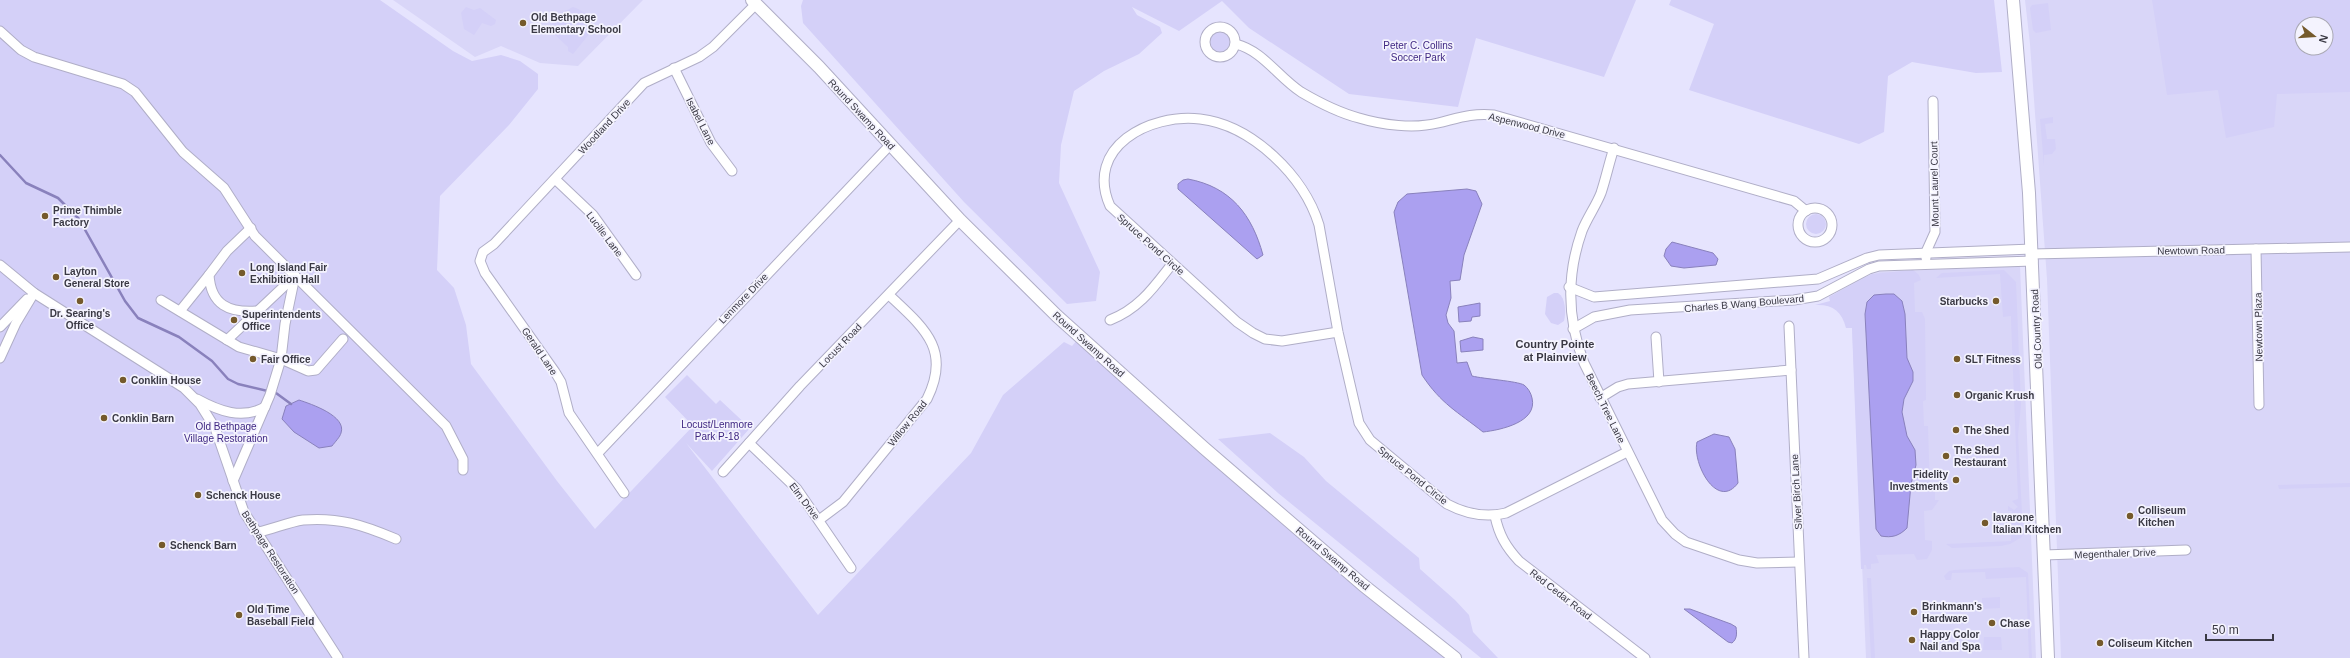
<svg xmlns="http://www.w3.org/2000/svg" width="2350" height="658" font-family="Arial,sans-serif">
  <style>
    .built { fill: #d9d6f8; fill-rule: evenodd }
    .green { fill: #d4d0f8; fill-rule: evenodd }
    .water { fill: #aba0f0; stroke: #8981bc }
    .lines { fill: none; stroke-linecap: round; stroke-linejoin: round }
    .stream { stroke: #8981bc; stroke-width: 2.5 }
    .minor-casing { stroke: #b0aec7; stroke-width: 11 }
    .major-casing { stroke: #b0aec7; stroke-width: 14 }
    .minor { stroke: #fff; stroke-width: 9 }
    .major { stroke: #fff; stroke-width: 12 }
    .poi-dot { fill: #755a2c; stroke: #f4f3fe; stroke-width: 1.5 }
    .labels { text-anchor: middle; stroke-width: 3.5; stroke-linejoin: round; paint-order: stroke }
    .poi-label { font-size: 10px; font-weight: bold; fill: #3a3944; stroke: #f4f3fe; text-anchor: start }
    .park-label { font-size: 10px; fill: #3f2782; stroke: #f4f3fe }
    .street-label { font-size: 10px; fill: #3a3944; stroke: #f4f3fe }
    .neighbourhood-label { font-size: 11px; font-weight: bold; fill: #3a3944; stroke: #f4f3fe }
  </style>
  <rect width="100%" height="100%" fill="#e6e4fe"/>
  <!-- built -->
  <g class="built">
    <path d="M393,0H643L578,66L540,63L501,46L475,57Z"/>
    <path d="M2025,0H2350V658H2061L2047,279L2030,44ZM2302,24H2326V48H2302Z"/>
    <path d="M2020,266L2036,658H1866L1852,325L1829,297L1864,277L1880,272Z"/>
  </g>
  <!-- green -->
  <g class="green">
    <path d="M0,0H380L453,51L472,61L501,55L520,61L538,74V89L509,125L440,196L437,270L454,288L466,325L471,364L557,481L595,529L693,426L665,397L687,375L716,404L720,400L750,428L712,471L686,443L818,615L971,453L1003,395L1064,342L1072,346L1079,338L1450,658H0Z"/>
    <path d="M803,0H1636L1604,77L1476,38L1458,107L1349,94L1249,28L1222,1L1179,31L1132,7L1137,15L1160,27L1162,33L1139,54L1104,71L1074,91L1061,145L1059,183L1100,272L1096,301L1067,304L964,202L803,23L801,6Z"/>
    <path d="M1671,0H1994L2002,72L1976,73L1912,62L1888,76L1884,132L1859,144L1689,90L1714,24L1669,5Z"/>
    <path d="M2152,0H2350V92L2277,94L2274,127L2226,138L2218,90L2167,95ZM2302,24H2326V48H2302Z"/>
    <path d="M2048,3L2051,30L2036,33L2033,30L2030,8L2032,5Z"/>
    <path d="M466,7L474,10L480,8L496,20L495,24L491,26L482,23L474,35L464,29L461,13Z"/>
    <path d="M573,7C584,11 591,16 594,28L573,54L568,51V47L549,29L558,15Z"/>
    <circle cx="1220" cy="42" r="10"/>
    <path d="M2053,117V123L2045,124L2047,139H2055L2056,149L2052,154L2044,155V166L2040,119Z"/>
    <circle cx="1816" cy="224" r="10"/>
    <path d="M1913,270L1919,275L1921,280L1914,283L1915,312H1922L1925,319L1926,400L1923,401L1924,426H1928L1930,490L1935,491V500H1939L1932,510L1924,511L1925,540L1932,541V550L1927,559L1917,560L1914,554L1876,555L1879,563L1871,564V569H1867L1866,565H1864V569H1861L1852,328H1846C1842,311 1832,304 1815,305L1830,301L1829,297L1872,274Z"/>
    <path d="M2004,270L2016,282L2021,405L2018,435L2023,533L2022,537L2010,544L2001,546L1952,548L1946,544L2011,541L2012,511H2008V506L2014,510L2018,507L2012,501L2018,499L2011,320V316L2003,317L2000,274L1936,278L1942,273Z"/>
    <path d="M1554,293H1558C1566,298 1566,313 1564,321L1558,325L1551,323L1545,314L1547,297Z"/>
    <path d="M1270,433L1304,457L1326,481L1419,558L1420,569L1455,600L1469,615L1473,632L1498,658H1481L1278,493L1218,439Z"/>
    <path d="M2350,483V487L2279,489L2278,485Z"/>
    <path d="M2019,567L2028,573L2032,658H2029L2026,577L1986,579L1985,572L1952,573L1951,580H1946L1944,576L1949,571L1954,570Z"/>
    <path d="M1867,578H1871L1875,658H1871Z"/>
    <path d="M2000,597V608L1982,609V598Z"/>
    <path d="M1984,637H2001L2002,650H1983Z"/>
  </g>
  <!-- water -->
  <g class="water">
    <path d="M1188,179C1231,187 1252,215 1263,255L1257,259L1178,189V184L1183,180Z"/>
    <path d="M1467,189L1476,191L1482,204L1464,255L1460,280L1450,281L1451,298L1446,315L1448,323L1454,331L1457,363L1467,362L1472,376C1484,379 1517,381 1524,385C1528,388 1531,393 1532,398C1538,422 1501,430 1483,432C1458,412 1441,404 1422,375L1394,212L1398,202L1407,194Z"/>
    <path d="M1672,242L1713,253L1718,259L1716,265L1684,268L1671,266L1664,256L1666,249Z"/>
    <path d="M1886,294H1894L1902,301L1905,314L1907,358L1913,372V381L1904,399L1902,412L1907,436L1915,450L1916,465L1911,484L1907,528C1899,536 1892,538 1881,536L1876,529L1865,314L1867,302L1874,295Z"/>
    <path d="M1480,303V316L1472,317L1471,321L1459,322L1458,307Z"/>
    <path d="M1473,337L1483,339V350L1461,352L1460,341Z"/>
    <path d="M299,400C311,404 347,416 341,433C340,437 335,442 332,446L319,448L294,432L282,419L286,406Z"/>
    <path d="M1714,434L1729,437L1735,449L1738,483C1717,511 1692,463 1697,442Z"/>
    <path d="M1684,609H1690L1731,624L1736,627C1737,634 1737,639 1732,643L1728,642Z"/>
  </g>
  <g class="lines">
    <!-- stream -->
    <path class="stream" d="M0,155L26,183L58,198L79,219L125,301L138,318L179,337L212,361L228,379L238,384L276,393L291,404"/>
    <!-- minor casing -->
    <g class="minor-casing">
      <g id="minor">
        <circle cx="1220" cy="42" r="15"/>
        <path d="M0,31L21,50L34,57L123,84L135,92L183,152L224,188L255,236L446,426L463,459V470"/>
        <path d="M1236,44C1263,51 1278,77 1301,92C1318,102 1340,113 1359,118C1382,125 1414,129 1438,123C1459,118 1471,113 1494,115L1794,201L1806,211"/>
        <path d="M674,68L711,143L732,171"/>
        <path d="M1614,148C1609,163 1606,178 1601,193C1596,206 1587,218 1582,231C1566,276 1567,319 1584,363L1662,520L1675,534L1686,542L1739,560L1757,563L1799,562"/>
        <path d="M555,179L593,215L636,275"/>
        <circle cx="1815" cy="225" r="17"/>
        <path d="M251,228L227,251L209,275C211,305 229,313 257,311"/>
        <path d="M2256,249L2259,405"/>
        <path d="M2032,254L2350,247"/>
        <path d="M1926,258V252L1935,232L1933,101"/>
        <path d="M0,265L34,293L184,388L200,404L215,428L244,512L338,658"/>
        <path d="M1569,287L1594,297L1818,279L1867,258L1879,255L2032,249"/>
        <path d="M161,300L239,347L281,359L308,371L316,370L343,339"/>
        <path d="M180,311L209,275"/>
        <path d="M1110,320C1139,309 1154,287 1172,264"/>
        <path d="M1789,326L1804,658"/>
        <path d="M0,327L27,299"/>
        <path d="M1573,329L1594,317L1630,310L1794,300L1818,296L1869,269L1879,266L2033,261"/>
        <path d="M1338,332L1282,341L1265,339L1253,333L1237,322L1110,206C1084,147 1150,113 1200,119C1252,125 1304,176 1319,225L1338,332L1359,423L1370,440L1447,504C1466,514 1485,518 1506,513L1627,452"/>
        <path d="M1656,337L1659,382"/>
        <path d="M227,340L295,276"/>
        <path d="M0,358L16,323L34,293"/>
        <path d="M1600,398L1618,387L1628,384L1791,370"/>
        <path d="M197,399C219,411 242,420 265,407"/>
        <path d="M749,443L797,489L851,568"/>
        <path d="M598,453L890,145"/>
        <path d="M723,472L800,386L960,220"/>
        <path d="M233,481L270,395L281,359L285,324L295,276"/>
        <path d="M624,493L569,413L561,382L555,372L485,273L480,261L483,252L494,244L644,83L699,57L713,47L756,4"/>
        <path d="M1495,516C1499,535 1506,547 1519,561L1645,658"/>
        <path d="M819,520L843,502L927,399C952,349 923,327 889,295"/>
        <path d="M259,532C273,529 289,522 303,520C339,517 363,525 396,539"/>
        <path d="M2044,555L2186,550"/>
      </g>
    </g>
    <!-- major casing -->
    <g class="major-casing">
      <g id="major">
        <path d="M752,0L819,67L960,220L1057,316L1204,448L1363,585L1455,658"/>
        <path d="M2013,0L2029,193L2048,658"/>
      </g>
    </g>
    <!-- minor -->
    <use href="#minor" class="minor"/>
    <!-- major -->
    <use href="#major" class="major"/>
  </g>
  <!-- markers -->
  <g class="poi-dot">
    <circle cx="523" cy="23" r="4"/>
    <circle cx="45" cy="216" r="4"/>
    <circle cx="242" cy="273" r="4"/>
    <circle cx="56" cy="277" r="4"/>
    <circle cx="80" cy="301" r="4"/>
    <circle cx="1996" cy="301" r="4"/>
    <circle cx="234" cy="320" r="4"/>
    <circle cx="253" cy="359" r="4"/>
    <circle cx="1957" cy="359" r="4"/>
    <circle cx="123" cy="380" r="4"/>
    <circle cx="1957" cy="395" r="4"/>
    <circle cx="104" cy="418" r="4"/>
    <circle cx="1956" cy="430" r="4"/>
    <circle cx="1946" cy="456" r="4"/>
    <circle cx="1956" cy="480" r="4"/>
    <circle cx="198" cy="495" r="4"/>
    <circle cx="2130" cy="516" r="4"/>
    <circle cx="1985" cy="523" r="4"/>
    <circle cx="162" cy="545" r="4"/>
    <circle cx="1914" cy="612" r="4"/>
    <circle cx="239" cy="615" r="4"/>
    <circle cx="1992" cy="623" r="4"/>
    <circle cx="1912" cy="640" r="4"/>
    <circle cx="2100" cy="643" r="4"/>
  </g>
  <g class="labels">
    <!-- poi labels -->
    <g class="poi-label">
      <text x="531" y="21">Old Bethpage<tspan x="531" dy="12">Elementary School</tspan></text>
      <text x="53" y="214">Prime Thimble<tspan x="53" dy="12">Factory</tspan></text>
      <text x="250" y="271">Long Island Fair<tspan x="250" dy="12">Exhibition Hall</tspan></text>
      <text x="64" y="275">Layton<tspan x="64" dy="12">General Store</tspan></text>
      <text x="1988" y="305" text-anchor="end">Starbucks</text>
      <text x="80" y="317" text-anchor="middle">Dr. Searing's<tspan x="80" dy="12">Office</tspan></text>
      <text x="242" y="318">Superintendents<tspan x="242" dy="12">Office</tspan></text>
      <text x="261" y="363">Fair Office</text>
      <text x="1965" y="363">SLT Fitness</text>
      <text x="131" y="384">Conklin House</text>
      <text x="1965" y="399">Organic Krush</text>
      <text x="112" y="422">Conklin Barn</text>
      <text x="1964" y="434">The Shed</text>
      <text x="1954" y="454">The Shed<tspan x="1954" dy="12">Restaurant</tspan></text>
      <text x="1948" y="478" text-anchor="end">Fidelity<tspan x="1948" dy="12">Investments</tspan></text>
      <text x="206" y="499">Schenck House</text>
      <text x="2138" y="514">Colliseum<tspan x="2138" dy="12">Kitchen</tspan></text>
      <text x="1993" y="521">Iavarone<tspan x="1993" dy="12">Italian Kitchen</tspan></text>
      <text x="170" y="549">Schenck Barn</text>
      <text x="1922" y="610">Brinkmann's<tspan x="1922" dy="12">Hardware</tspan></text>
      <text x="247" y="613">Old Time<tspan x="247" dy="12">Baseball Field</tspan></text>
      <text x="2000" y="627">Chase</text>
      <text x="1920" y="638">Happy Color<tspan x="1920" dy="12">Nail and Spa</tspan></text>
      <text x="2108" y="647">Coliseum Kitchen</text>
    </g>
    <!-- park labels -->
    <g class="park-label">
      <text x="1418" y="49">Peter C. Collins<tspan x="1418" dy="12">Soccer Park</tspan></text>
      <text x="717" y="428">Locust/Lenmore<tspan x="717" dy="12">Park P-18</tspan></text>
      <text x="226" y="430">Old Bethpage<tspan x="226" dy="12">Village Restoration</tspan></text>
    </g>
    <!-- street labels -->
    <g class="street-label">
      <text transform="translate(862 114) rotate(47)" y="4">Round Swamp Road</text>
      <text transform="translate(701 121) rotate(63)" y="4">Isabel Lane</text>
      <text transform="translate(1527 125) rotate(14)" y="4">Aspenwood Drive</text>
      <text transform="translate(604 126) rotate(-47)" y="4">Woodland Drive</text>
      <text transform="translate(1934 184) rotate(-91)" y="4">Mount Laurel Court</text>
      <text transform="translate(605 234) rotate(53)" y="4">Lucille Lane</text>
      <text transform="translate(1151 244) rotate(42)" y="4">Spruce Pond Circle</text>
      <text transform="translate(2191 250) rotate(-1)" y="4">Newtown Road</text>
      <text transform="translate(743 298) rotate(-46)" y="4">Lenmore Drive</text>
      <text transform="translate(1744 303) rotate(-5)" y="4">Charles B Wang Boulevard</text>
      <text transform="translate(2258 327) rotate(-91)" y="4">Newtown Plaza</text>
      <text transform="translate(2036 329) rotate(-93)" y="4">Old Country Road</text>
      <text transform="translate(1089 344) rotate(42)" y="4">Round Swamp Road</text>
      <text transform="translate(840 345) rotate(-46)" y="4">Locust Road</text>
      <text transform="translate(540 351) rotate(56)" y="4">Gerald Lane</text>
      <text transform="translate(1606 408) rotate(64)" y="4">Beech Tree Lane</text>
      <text transform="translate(907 423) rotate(-51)" y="4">Willow Road</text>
      <text transform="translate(1413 475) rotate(39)" y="4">Spruce Pond Circle</text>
      <text transform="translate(1796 492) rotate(-93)" y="4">Silver Birch Lane</text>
      <text transform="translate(805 501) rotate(53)" y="4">Elm Drive</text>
      <text transform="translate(271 552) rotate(57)" y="4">Bethpage Restoration</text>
      <text transform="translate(2115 553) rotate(-2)" y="4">Megenthaler Drive</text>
      <text transform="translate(1333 558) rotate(40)" y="4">Round Swamp Road</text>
      <text transform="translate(1561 594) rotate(38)" y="4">Red Cedar Road</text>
    </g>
    <!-- neighbourhood labels -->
    <g class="neighbourhood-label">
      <text x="1555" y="348">Country Pointe<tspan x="1555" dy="13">at Plainview</tspan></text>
    </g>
  </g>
  <!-- north arrow -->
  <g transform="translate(2314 36) rotate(107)"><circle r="19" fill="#f4f3fe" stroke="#aaa9b4"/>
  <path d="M0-3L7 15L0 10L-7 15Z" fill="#755a2c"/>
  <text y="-6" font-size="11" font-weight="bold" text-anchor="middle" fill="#3a3944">N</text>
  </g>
  <!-- scale -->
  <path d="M2206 634v6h67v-6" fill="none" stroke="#3a3944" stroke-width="2"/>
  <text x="2212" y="634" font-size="12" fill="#3a3944" stroke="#f4f3fe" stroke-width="3" paint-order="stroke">50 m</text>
</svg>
